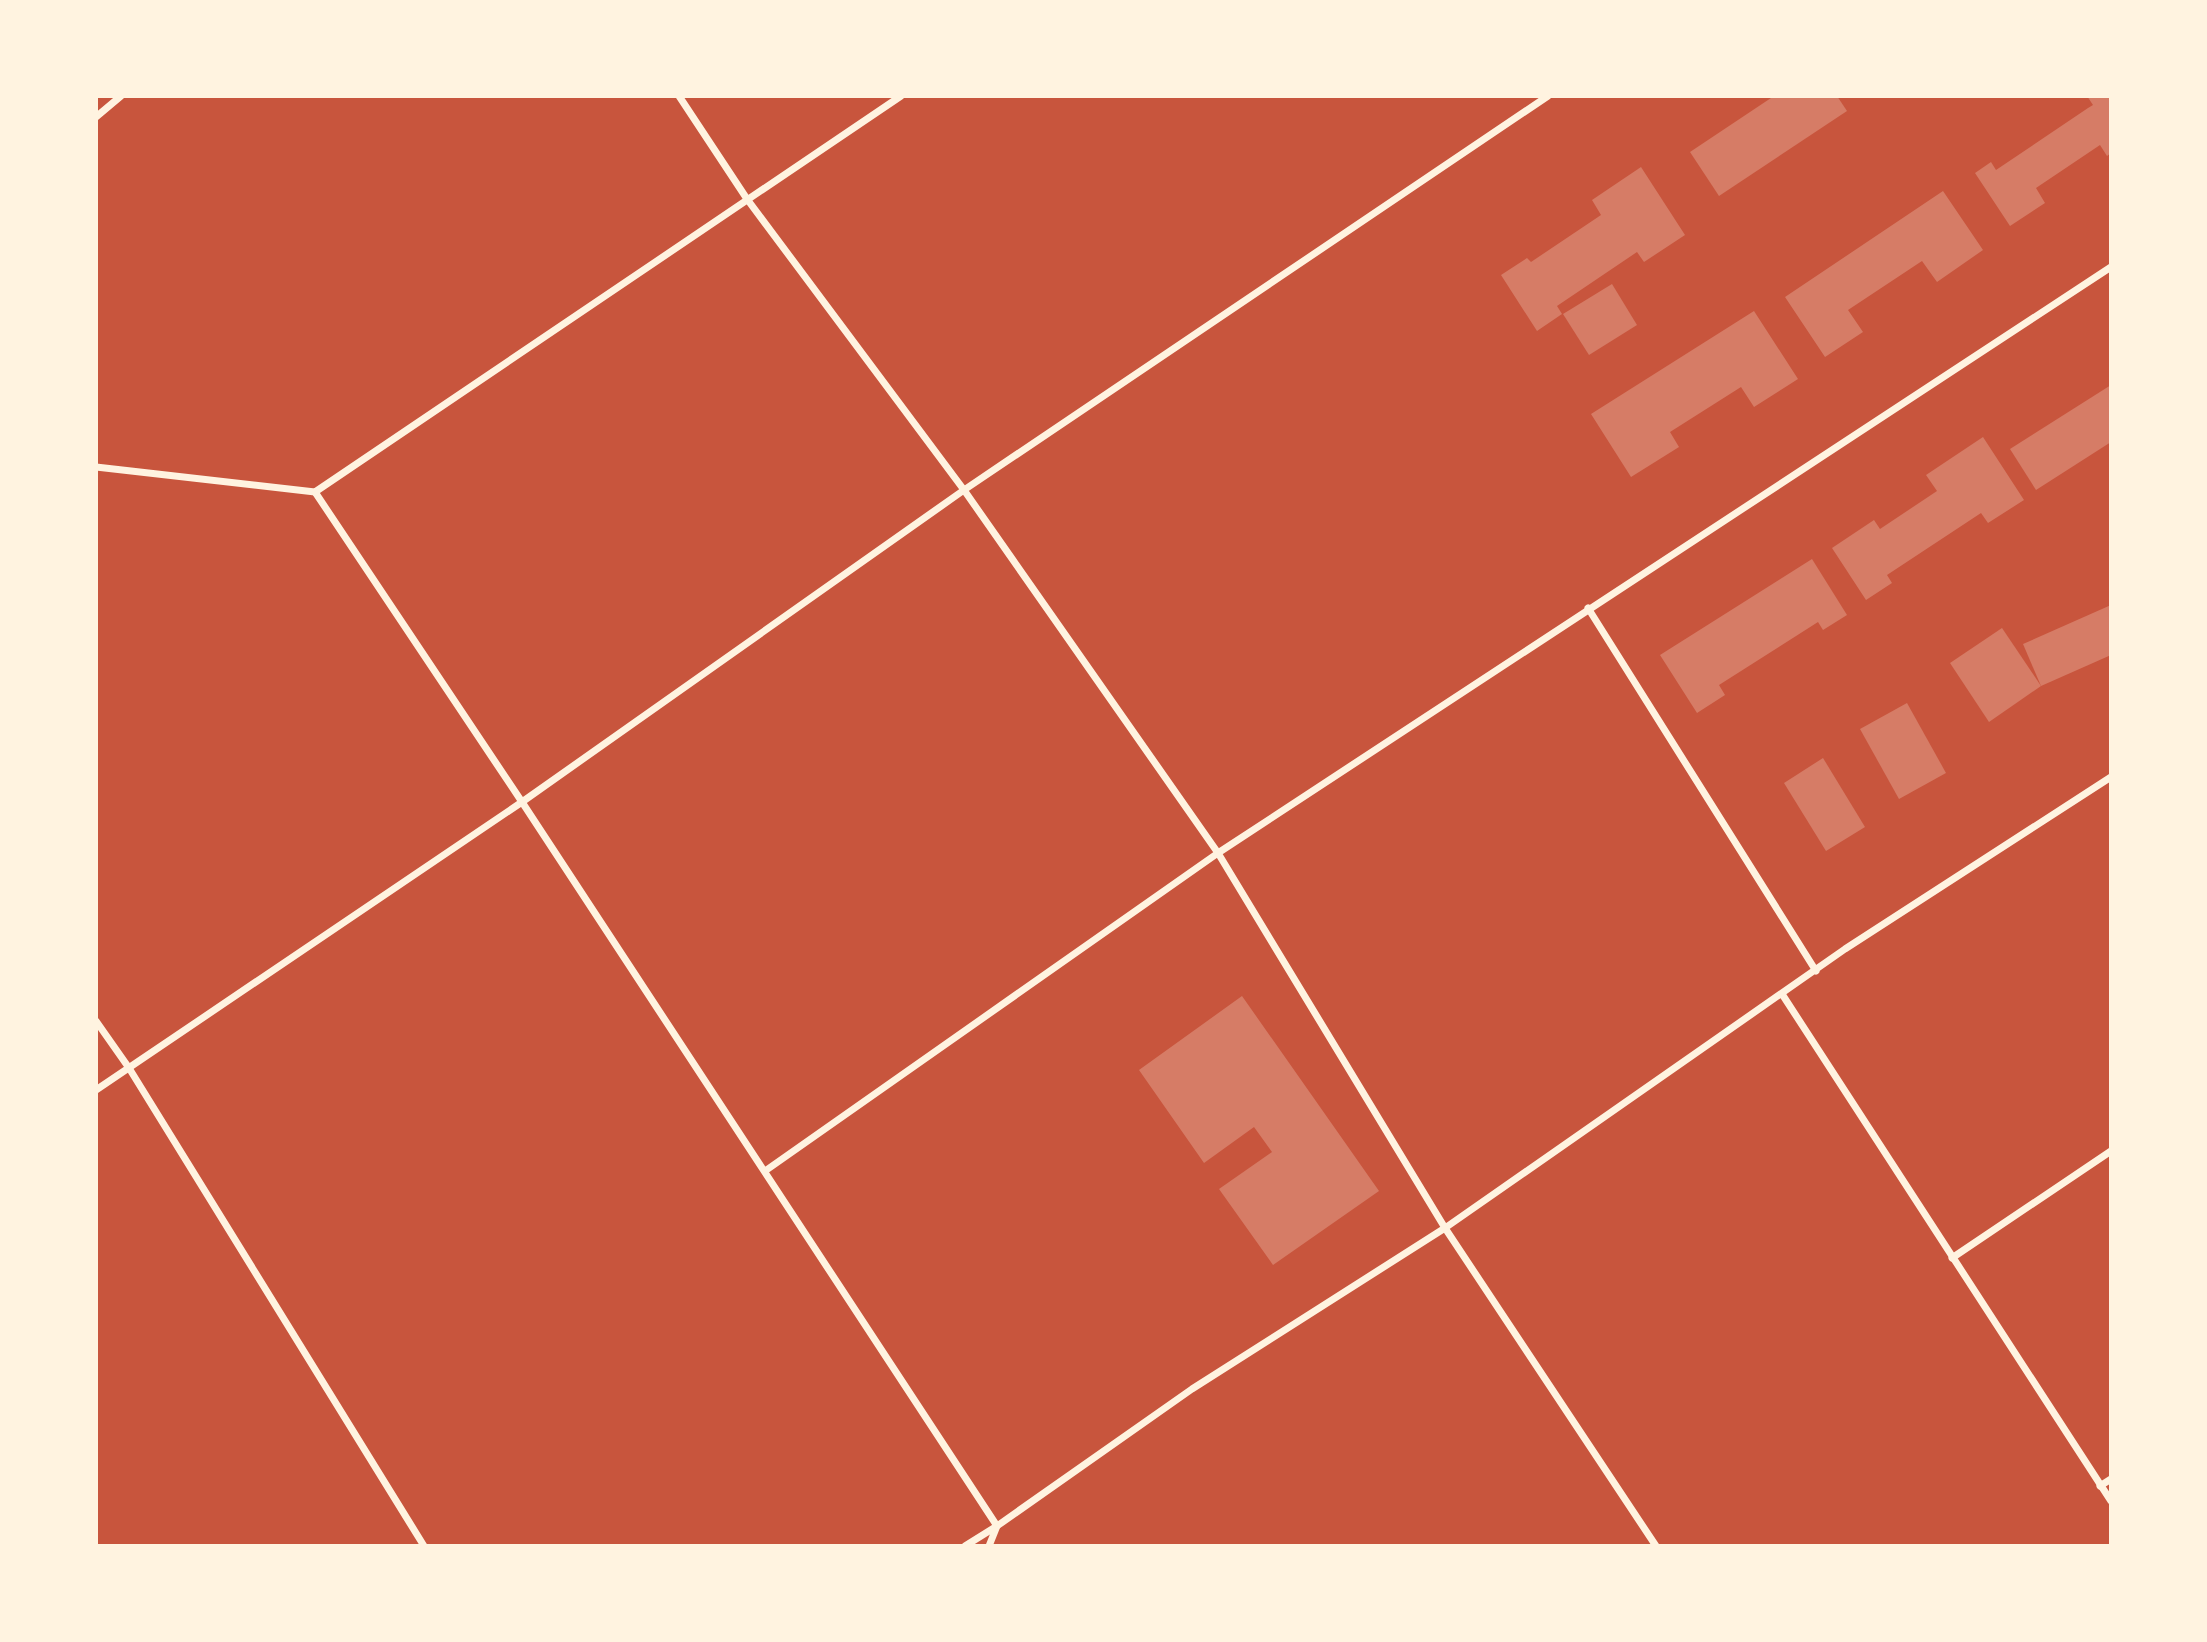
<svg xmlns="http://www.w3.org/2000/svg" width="2207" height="1642" font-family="'Roboto Condensed',sans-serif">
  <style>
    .building { fill: #d67c66 }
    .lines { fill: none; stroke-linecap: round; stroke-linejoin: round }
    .minor { stroke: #fff3e0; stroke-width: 7 }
  </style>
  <rect width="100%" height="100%" fill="#c8553d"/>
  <!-- building -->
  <g class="building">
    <path d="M1774,96H1837L1847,111L1719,196L1690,152Z"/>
    <path d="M2087,96H2111V153L2107,156L2100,145L2036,188L2045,203L2010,226L1975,173L1991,162L1996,170L2088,108L2093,105Z"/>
    <path d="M1641,167L1685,235L1644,262L1637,252L1557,306L1562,314L1537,331L1501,275L1527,258L1531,262L1601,215L1592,200Z"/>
    <path d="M1943,191L1983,250L1937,282L1922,261L1848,310L1863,332L1825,357L1785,297Z"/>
    <path d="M1612,284L1637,325L1589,355L1563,314Z"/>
    <path d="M1754,311L1798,379L1754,407L1741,387L1670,432L1679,447L1631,477L1591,414Z"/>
    <path d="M2111,385V442L2036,490L2010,449Z"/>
    <path d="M1983,437L2024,500L1988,523L1981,513L1887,575L1892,583L1866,600L1832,548L1874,520L1880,529L1937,491L1926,475Z"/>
    <path d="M1812,559L1847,615L1823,630L1818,622L1719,685L1725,695L1697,713L1660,655Z"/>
    <path d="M2111,605V655L2041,686L2023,644Z"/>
    <path d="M2002,628L2041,686L1989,722L1950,663Z"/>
    <path d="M1907,703L1946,773L1899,799L1860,729Z"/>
    <path d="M1823,758L1865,827L1826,851L1784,783Z"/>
    <path d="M1242,996L1379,1191L1273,1265L1219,1189L1272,1152L1254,1127L1204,1163L1139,1070Z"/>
  </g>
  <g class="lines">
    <!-- minor -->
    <g class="minor">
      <path d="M679,96L747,199L964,490L1218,853L1445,1228L1656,1546"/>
      <path d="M96,117L121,96"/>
      <path d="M96,467L315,492L901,96"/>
      <path d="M315,492L522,802L997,1526L989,1546"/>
      <path d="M1588,608L1816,971"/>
      <path d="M1782,994L2111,1501"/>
      <path d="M96,1021L129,1068L424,1546"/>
      <path d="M96,1090L522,802L964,490L1548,96"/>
      <path d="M765,1171L1218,853L2111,267"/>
      <path d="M1952,1258L2111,1151"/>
      <path d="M2100,1486L2111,1479"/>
      <path d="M965,1546L997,1526L1192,1389L1445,1228L1845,949L2111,777"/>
    </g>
  </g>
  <!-- border -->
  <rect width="2207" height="1642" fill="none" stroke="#fff3e0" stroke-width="196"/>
</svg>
